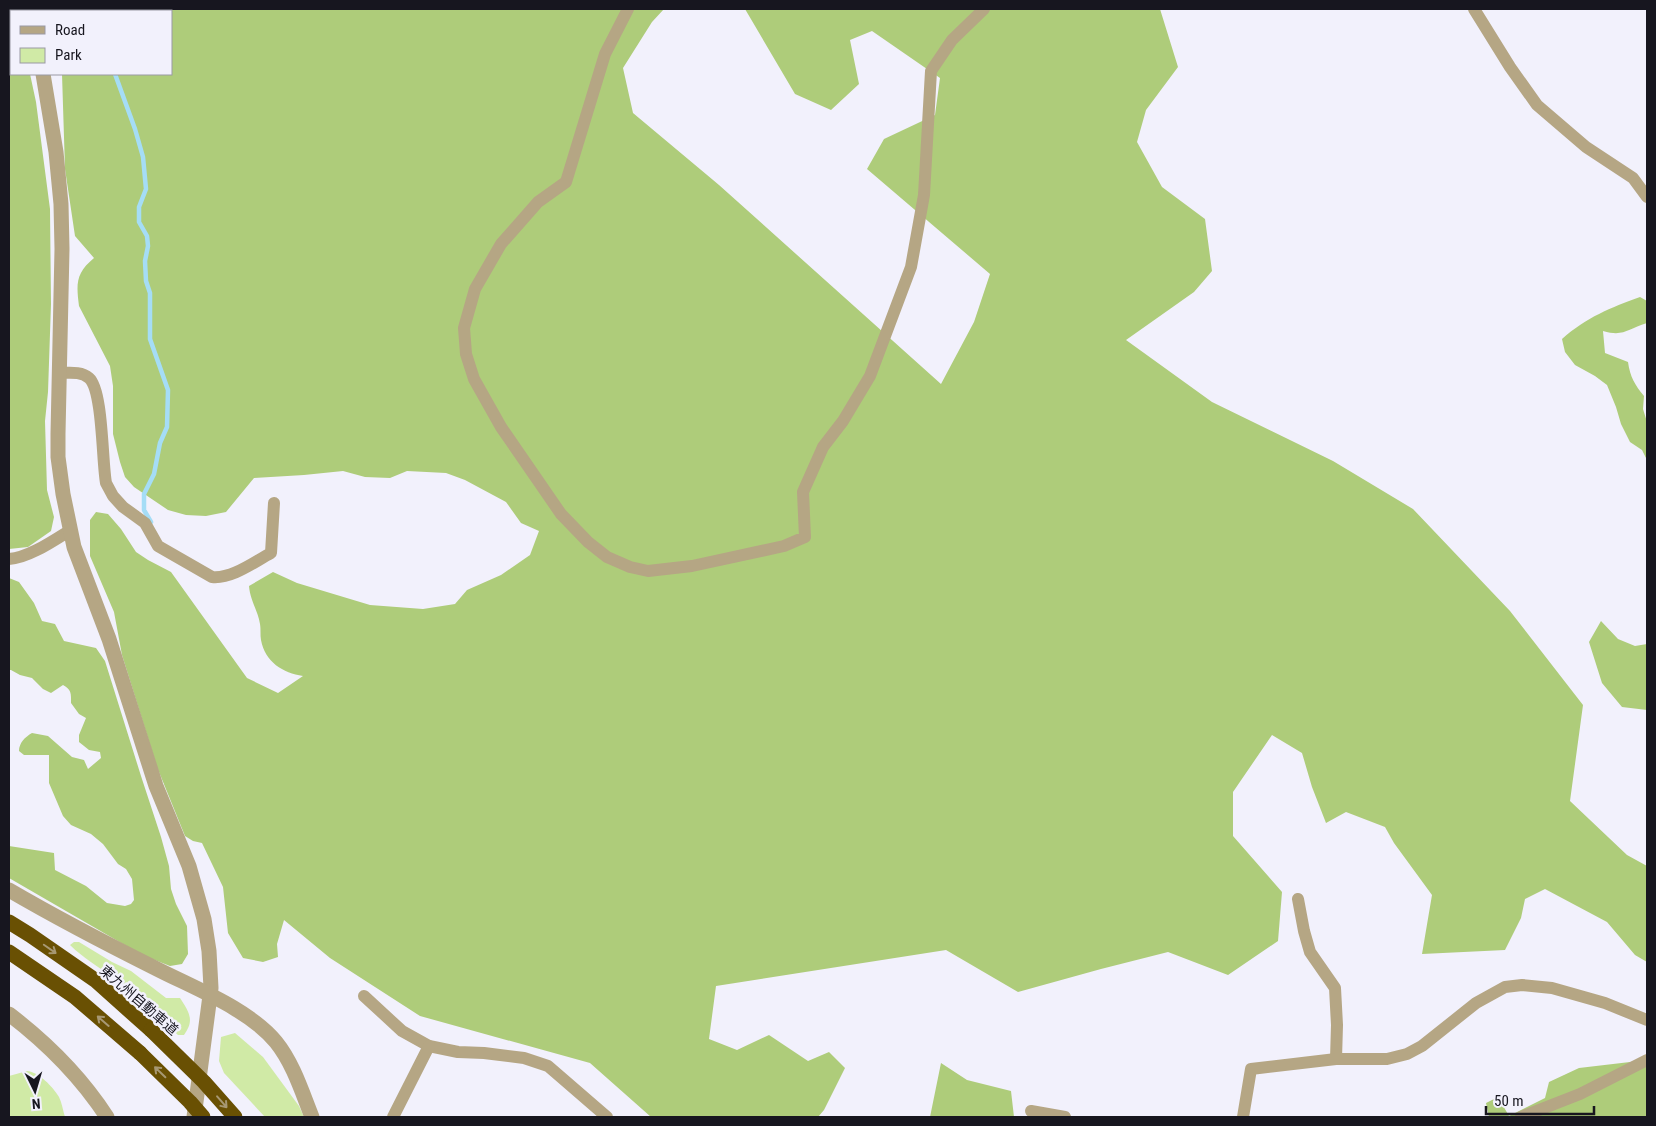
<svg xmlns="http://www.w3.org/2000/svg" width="1656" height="1126" font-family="'Roboto Condensed','Noto Sans JP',sans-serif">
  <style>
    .green { fill: #d0eaa6 }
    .forest { fill: #aecc7a }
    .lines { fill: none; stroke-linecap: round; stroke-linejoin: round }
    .stream { stroke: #a5ddf6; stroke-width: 4.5 }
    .minor { stroke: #b5a684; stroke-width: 12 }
    .tertiary { stroke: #b5a684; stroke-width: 15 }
    .motorway { stroke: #695003; stroke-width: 15 }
    .motorway-bridge { stroke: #695003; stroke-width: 15 }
    .oneway { stroke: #a79873 }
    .labels { text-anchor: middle; stroke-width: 5; stroke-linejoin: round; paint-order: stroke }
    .street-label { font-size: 14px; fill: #17161f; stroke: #f2f1fc }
  </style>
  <rect width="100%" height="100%" fill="#f2f1fc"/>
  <!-- green -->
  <g class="green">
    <path d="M74,942H79L112,962L131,971L166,998H180C189,1012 195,1020 184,1035H178C157,1015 137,995 114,978C99,967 83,958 70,945Z"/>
    <path d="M235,1033L263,1057L299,1106L304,1117H265L224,1073L219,1061L221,1037Z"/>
    <path d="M27,1071C39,1072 53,1087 59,1097C62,1103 63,1111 65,1117H9V1076Z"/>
  </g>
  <!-- forest -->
  <g class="forest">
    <path d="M40,9H664L652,22L623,68L633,113L719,185L941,384L974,322L990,274L867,169L884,139L935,115L940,78L872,31L850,40L859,84L831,110L795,94L745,9H1160L1178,67L1146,110L1137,142L1162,187L1205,219L1212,271L1194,292L1126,340L1212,402L1333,461L1413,509L1510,611L1583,705L1570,801L1627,855L1647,866V962L1635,955L1607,922L1545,889L1525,899L1521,918L1505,950L1422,954L1432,895L1394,843L1385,827L1346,812L1326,823L1312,787L1302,753L1272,735L1233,792V836L1282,892L1278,941L1228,975L1168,952L1101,969L1018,992L946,950L716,986L709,1039L737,1050L769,1035L808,1061L829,1052L845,1068L824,1110L818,1117H651L590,1063L420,1016L330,958L284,920L277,944L278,957L263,962L243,958L228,933L223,887L202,843L193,841L185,836L157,767L122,655L114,612L90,556V520L96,512L108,514L121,529L136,552L148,560L171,572L247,678L278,693L303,676C283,673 265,662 261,640C260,635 261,630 260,624C258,611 250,600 249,586L273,572L297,583L370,605L423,609L455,604L467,590L501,575L530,555L539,531L521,523L506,502L465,480L446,473L407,471L390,478L365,477L343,471L304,475L254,478L226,512L206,516L186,515L168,510L134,487L125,477L120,462L113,434V386L110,366L79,306C76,283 76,273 94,258L75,236L65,169L62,74H171V11H39Z"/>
    <path d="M9,30L11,31V74H30L36,102L50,209L51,304L48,392L45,421L47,490L54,517L51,531L28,547L9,549Z"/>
    <path d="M1640,297L1647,301V323C1627,329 1624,337 1603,331L1605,353L1628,362C1630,377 1635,385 1644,396L1643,409L1647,422V460L1642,450L1630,442L1621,424L1616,407L1607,385L1595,376L1575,365L1565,352L1562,339C1587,317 1610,308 1640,297Z"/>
    <path d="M9,578L19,582L34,603L42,621L55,624L64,641L96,648L105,661L141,776L161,837L169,866L171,889L176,904L187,926L188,954L182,964L170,966L142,955L9,878V846L54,853L55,870L86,886L107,903L125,906L131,904L134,900L132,879L126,869L118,864L103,844L91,834L71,825L63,816L49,783V755H24L19,751C19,743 25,737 32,733L48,736L72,757L84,760L88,769L101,758L100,752L89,750L79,742V735L86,718L79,714L71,703C71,694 72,690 63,685L51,693L43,689L32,678L20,675L11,670H9Z"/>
    <path d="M1601,621L1618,639L1635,646L1647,644V710L1622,707L1602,683L1589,642Z"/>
    <path d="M1647,1060V1117H1489L1486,1103L1498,1097L1509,1116L1545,1098L1549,1082L1579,1068Z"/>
    <path d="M941,1063L967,1080L1011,1091L1014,1117H930Z"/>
  </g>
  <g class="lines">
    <!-- stream -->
    <g class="stream">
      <path d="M106,11V9"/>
      <path d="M115,74L135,129L143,157L146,189L139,207V222L147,236L148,246L145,261L146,281L150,293V339L168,390L167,427L160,443L154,474L144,494V510L151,522"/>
    </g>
    <!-- minor -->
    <g class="minor">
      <path d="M628,9L605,54L566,182L538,202L501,244L475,289L464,328L466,354L474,379L501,427L561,514L588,542L607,557L630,567L648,571L692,566L784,546L805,537L803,492L823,447L843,421L870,376L911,267L924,195L931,71L952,40L984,9"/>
      <path d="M1474,9L1510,67L1537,105L1586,147L1633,178L1647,197"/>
      <path d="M59,373C69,373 81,371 89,378C103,390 102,462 106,483L113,496L123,507L145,523L158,546L212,577C232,579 254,562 271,553L274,503"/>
      <path d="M9,559C28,558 53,541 69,531"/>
      <path d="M1298,899L1304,931L1310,952L1335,988L1337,1025L1336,1059"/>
      <path d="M364,996L402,1031L429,1046L458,1052L484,1053L524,1058L548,1066L607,1117"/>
      <path d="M1031,1111L1065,1117"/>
      <path d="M393,1117L429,1046"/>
      <path d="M1243,1117L1251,1069L1336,1059H1387L1407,1054L1422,1046L1476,1003L1505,987L1522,985L1552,988L1605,1003L1647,1020"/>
      <path d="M1521,1117L1580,1094L1647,1060"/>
    </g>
    <!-- tertiary -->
    <g class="tertiary">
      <path d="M33,9V11"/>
      <path d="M43,74L56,152L61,204L62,249L58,434V457L63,494L74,547L109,639L156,786L189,866L204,919L209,951L211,988L194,1117"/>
      <path d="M9,890C57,918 107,944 157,969C194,988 249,1009 276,1042C293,1063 302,1092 312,1117"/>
      <path d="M9,1014C47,1043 81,1077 107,1117"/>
    </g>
    <!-- motorway -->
    <g class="motorway">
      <path d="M9,922L30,935L95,980L151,1030"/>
      <path d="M9,952L75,997L140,1053"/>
    </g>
    <!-- motorway-bridge -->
    <g class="motorway-bridge">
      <path d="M151,1030L204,1082L235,1117"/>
      <path d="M140,1053L190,1102L203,1117"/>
    </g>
  </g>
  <!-- one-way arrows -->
  <defs><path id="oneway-shaft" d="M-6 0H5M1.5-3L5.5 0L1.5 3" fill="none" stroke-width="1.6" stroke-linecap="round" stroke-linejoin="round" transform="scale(1.25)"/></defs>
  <g class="oneway">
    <use href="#oneway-shaft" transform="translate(50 949) rotate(35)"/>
    <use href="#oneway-shaft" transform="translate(103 1021) rotate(-139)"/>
    <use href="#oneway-shaft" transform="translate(160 1072) rotate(-136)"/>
    <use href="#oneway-shaft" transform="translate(222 1102) rotate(49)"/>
  </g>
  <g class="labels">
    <!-- street labels -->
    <g class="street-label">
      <text transform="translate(139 1000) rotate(41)" y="5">東九州自動車道</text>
    </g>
  </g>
  <!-- border -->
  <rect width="1656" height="1126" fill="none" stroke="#17161f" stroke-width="20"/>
  <!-- legend -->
  <rect x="10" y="10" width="162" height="65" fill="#f2f1fc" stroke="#9a99a4"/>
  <rect x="20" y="26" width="25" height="8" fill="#b5a684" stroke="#9a99a4"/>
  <text x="55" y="35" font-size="15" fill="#17161f">Road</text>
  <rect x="20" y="48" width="25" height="15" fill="#d0eaa6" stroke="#9a99a4"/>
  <text x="55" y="60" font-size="15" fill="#17161f">Park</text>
  <!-- north arrow -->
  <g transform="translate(35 1091) rotate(175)" stroke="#f2f1fc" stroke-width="4" paint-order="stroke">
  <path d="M0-4L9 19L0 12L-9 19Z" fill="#17161f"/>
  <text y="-8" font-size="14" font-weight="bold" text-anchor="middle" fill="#17161f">N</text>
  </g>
  <!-- scale -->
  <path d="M1486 1106v8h108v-8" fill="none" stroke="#17161f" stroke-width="2.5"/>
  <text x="1494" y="1106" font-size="15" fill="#17161f" stroke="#f2f1fc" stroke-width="4" paint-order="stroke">50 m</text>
</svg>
